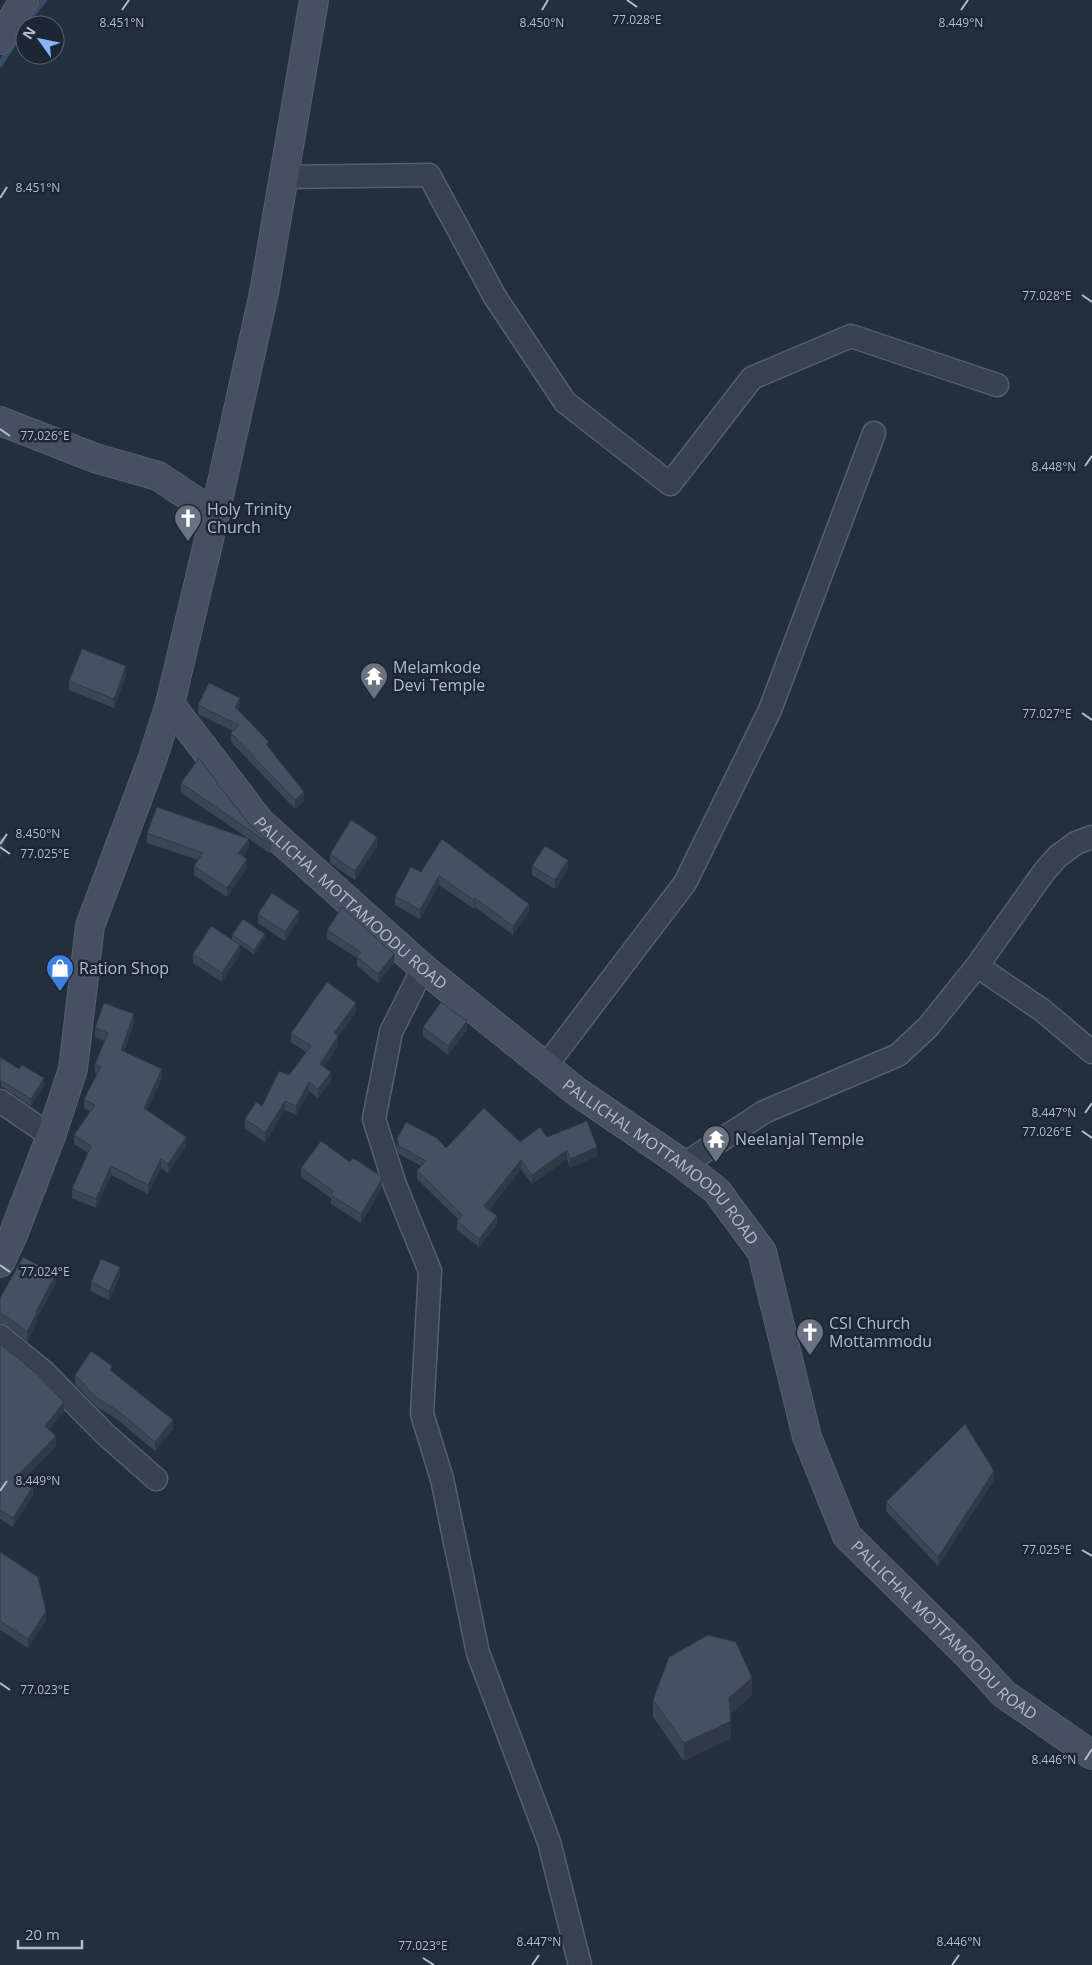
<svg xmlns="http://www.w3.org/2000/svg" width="1092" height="1965" font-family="'Open Sans',sans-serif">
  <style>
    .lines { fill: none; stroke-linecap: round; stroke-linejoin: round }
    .stream { stroke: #394c67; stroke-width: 6 }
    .street-casing { stroke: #565f6c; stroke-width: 25 }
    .secondary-casing { stroke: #565f6c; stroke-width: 30 }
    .street { stroke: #38414e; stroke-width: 22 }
    .secondary { stroke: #465061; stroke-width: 28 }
    .wall { fill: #3b4654 }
    .shaded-wall { fill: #303945 }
    .building { fill: #455162; stroke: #303945 }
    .ticks { fill: none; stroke: #b4bcc9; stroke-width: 2 }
    .labels { text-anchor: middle; stroke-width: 5; stroke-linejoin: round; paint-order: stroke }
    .poi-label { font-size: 16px; fill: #b4bcc9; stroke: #1d2633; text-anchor: start }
    .street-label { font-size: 16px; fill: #b4bcc9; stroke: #1d2633 }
    .ticks-label { font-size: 12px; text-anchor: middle; fill: #b4bcc9; stroke: #1d2633; stroke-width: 5; stroke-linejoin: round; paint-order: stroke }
  </style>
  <rect width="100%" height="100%" fill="#242f3e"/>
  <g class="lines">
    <!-- stream -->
    <g class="stream">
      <path d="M26,22L44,0"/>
      <path d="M0,64L13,44"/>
    </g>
    <!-- street casing -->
    <g class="street-casing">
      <g id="street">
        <path d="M284,177L429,175L495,297L565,402L670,484L752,378L851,336L997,385"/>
        <path d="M977,966L1042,1010L1092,1052"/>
        <path d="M423,968L391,1032L374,1119L395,1185L430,1271L422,1414L442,1479L478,1653L549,1842L580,1965"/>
        <path d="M545,1067L685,883L770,710L874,433"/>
        <path d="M0,1101L51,1136"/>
        <path d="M683,1165L764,1112L898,1055L928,1027L977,966L1044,872L1058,856L1076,843L1092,837"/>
        <path d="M0,1336L44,1372L105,1434L156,1479"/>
      </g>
    </g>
    <!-- secondary casing -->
    <g class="secondary-casing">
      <g id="secondary">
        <path d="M0,40L24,0"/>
        <path d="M0,421L95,458L158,476L215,514"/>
        <path id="s1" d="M170,704L261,823L423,968L576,1091L677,1160L717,1191L762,1252L807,1437L847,1536L963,1650L1004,1694L1092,1755"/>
        <path d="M0,1263L13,1235L51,1136L73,1069L90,926L152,760L170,704L215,514L264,293L314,0"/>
      </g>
    </g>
    <!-- street -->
    <use href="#street" class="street"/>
    <!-- secondary -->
    <use href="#secondary" class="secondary"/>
  </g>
  <!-- wall -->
  <g class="wall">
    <path d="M126,676L114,708L69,690V681Z"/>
    <path d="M198,705L240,707L238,710L269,748L304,801L295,809L231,742V733L233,731L198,714Z"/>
    <path d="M181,783L218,786L249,824L271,844V854L181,793Z"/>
    <path d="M147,833L249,848L242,856L247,868L227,897L194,875V866L198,860L147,843Z"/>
    <path d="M442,839L529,913L513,935L475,907L474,909L439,885L420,919L395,905V896L421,872Z"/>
    <path d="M377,846L355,880L330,863V854Z"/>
    <path d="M532,866L568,869L555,889L532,875Z"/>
    <path d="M258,914L299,920L285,941L258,923Z"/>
    <path d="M327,930L394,963L378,983L357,966V958L327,939Z"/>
    <path d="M232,935L265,938L254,954L240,945V954L222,982L193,963V954L232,939Z"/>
    <path d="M356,1012L338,1037V1045L324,1067L331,1081L318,1098L309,1091L296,1115L285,1110L265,1142L245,1129V1119L262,1106L289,1075L306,1052L291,1042V1033Z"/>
    <path d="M134,1023L124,1052L162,1078L147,1110L186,1146L168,1173L161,1168L148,1194L111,1175L96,1208L72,1198V1189L88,1153L74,1144V1135L90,1111L84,1108V1099L97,1074L95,1073V1064L105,1041L95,1037V1028Z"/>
    <path d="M423,1027L467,1030L448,1055L423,1036Z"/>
    <path d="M0,1057L44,1085L31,1106L1,1086Z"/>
    <path d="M547,1137L597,1156L570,1168L567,1159L532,1184L521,1169L489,1210L497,1225L479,1247L457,1230V1221L458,1219L417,1179V1170L421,1166L399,1154L397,1148V1139L446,1148L520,1142Z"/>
    <path d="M301,1168L382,1188L361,1223L331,1204V1198L301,1177Z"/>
    <path d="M120,1276L109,1300L91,1291V1282Z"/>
    <path d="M56,1283L37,1318V1322L27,1341L8,1326L0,1323V1298Z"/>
    <path d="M0,1344L64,1411L49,1430L56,1446L23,1480L33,1495L13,1527L0,1519Z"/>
    <path d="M112,1372L173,1429L155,1451L118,1420L97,1407L75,1384V1375Z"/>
    <path d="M994,1480L938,1566L886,1511V1502Z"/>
    <path d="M0,1552L46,1620L28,1648L0,1630Z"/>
    <path d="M752,1695L730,1714L731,1738L684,1761L653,1717V1700Z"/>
  </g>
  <!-- shaded-wall -->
  <g class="shaded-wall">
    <path d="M126,666V676L114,708V699Z"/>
    <path d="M240,698V707L235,716V707Z"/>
    <path d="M304,792V801L295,809V800Z"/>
    <path d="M377,837V846L355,880V871Z"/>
    <path d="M249,839V848L238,862V853Z"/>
    <path d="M5,840V849L0,859V850Z"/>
    <path d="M247,859V868L227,897V888Z"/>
    <path d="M568,860V869L555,889V880Z"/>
    <path d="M439,876V885L420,919V910Z"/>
    <path d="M475,898V907L474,909V900Z"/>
    <path d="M529,904V913L513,935V926Z"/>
    <path d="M299,911V920L285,941V932Z"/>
    <path d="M265,934V938L254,954V950Z"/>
    <path d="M240,945V954L222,982V973Z"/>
    <path d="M394,954V963L378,983V974Z"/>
    <path d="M356,1003V1012L338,1037V1045L320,1073V1064L334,1033Z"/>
    <path d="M134,1014V1023L121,1059V1050Z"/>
    <path d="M467,1021V1030L448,1055V1046Z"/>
    <path d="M162,1069V1078L144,1117V1108Z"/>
    <path d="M331,1072V1081L318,1098V1089Z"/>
    <path d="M44,1078V1085L31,1106V1099Z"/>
    <path d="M309,1082V1091L296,1115V1106Z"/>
    <path d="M285,1101V1110L265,1142V1133Z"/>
    <path d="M186,1137V1146L168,1173V1164Z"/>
    <path d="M597,1147V1156L570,1168V1159Z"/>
    <path d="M567,1150V1159L532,1184V1175Z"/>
    <path d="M161,1159V1168L148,1194V1185Z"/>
    <path d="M521,1160V1169L484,1215V1206Z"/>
    <path d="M111,1166V1175L96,1208V1199Z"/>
    <path d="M382,1179V1188L361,1223V1214Z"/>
    <path d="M497,1216V1225L479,1247V1239Z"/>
    <path d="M120,1267V1276L109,1300V1291Z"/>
    <path d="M56,1274V1283L37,1318V1322L27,1341V1332L36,1312Z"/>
    <path d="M64,1402V1411L45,1435V1426Z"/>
    <path d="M173,1420V1429L155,1451V1442Z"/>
    <path d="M56,1436V1446L17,1485V1476Z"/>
    <path d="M994,1471V1480L938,1566V1557Z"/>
    <path d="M33,1486V1495L13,1527V1518Z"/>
    <path d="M46,1611V1620L28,1648V1639Z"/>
    <path d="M752,1678V1695L729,1716V1698Z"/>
    <path d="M731,1721V1738L684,1761V1743Z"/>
  </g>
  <!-- building -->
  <g class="building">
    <path d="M82,649L126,666L114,699L69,681Z"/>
    <path d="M209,683L240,698L235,707L269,742L266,744L304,792L295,800L231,733L239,725L198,705Z"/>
    <path d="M199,758L218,783L217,785L223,790L249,824L271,844V845L181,783Z"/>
    <path d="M157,807L249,839L238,853L247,859L227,888L194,866L203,853L147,833Z"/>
    <path d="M351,820L377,837L355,871L330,854Z"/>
    <path d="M0,838L5,840L0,850Z"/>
    <path d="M442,839L529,904L513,926L475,898L474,900L439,876L420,910L395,896L411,867L421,872Z"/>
    <path d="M545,846L568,860L555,880L532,866Z"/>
    <path d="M272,893L299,911L285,932L258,914Z"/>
    <path d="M342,907L394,954L378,974L357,957L361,952L327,930Z"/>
    <path d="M243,919L265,934L254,950L232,935Z"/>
    <path d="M211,926L240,945L222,973L193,954Z"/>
    <path d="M327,982L356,1003L334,1033L338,1036L320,1064L331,1072L318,1089L309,1082L296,1106L285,1101L265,1133L245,1119L256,1102L262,1106L279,1071L289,1075L311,1046L291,1033Z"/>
    <path d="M441,1002L467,1021L448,1046L423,1027Z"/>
    <path d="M104,1003L134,1014L121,1050L162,1069L144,1108L186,1137L168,1164L161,1159L148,1185L111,1166L96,1199L72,1189L91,1146L74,1135L95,1105L84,1099L101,1067L95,1064L108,1033L95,1028Z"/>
    <path d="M0,1057L19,1069L22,1065L44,1078L31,1099L0,1080Z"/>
    <path d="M484,1108L520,1142L540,1127L547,1137L587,1121L597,1147L570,1159L567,1150L532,1175L521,1160L484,1206L497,1216L479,1239L457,1221L462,1215L417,1170L426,1161L399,1146L397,1139L406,1122L437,1138L446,1148Z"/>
    <path d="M321,1141L350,1162L353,1158L381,1176L382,1179L361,1214L331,1195L333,1191L301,1168Z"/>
    <path d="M23,1257L56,1274L36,1312L37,1313L27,1332L8,1317L0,1314V1298Z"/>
    <path d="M101,1259L120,1267L109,1291L91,1282Z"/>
    <path d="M0,1344L35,1372L64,1402L45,1426L56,1436L17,1476L33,1486L13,1518L0,1510Z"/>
    <path d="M91,1351L112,1366L110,1370L173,1420L155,1442L118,1411L97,1398L75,1375Z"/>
    <path d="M965,1424L994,1471L938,1557L886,1502Z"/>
    <path d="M0,1552L38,1577L46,1611L28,1639L0,1621Z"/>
    <path d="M708,1635L736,1642L752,1678L729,1698L731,1721L684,1743L653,1700L669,1657Z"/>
  </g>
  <!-- ticks -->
  <path class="ticks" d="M627,0L637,7M122,10L129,0M542,10L548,0M961,10L968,0M0,198L7,187M1082,295L1092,302M0,429L10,436M1085,466L1092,456M1082,713L1092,720M0,844L7,834M0,847L10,854M1085,1113L1092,1103M1082,1131L1092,1138M0,1265L10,1272M0,1491L7,1481M1082,1550L1092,1556M0,1683L10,1690M1085,1760L1092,1749M423,1958L434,1965M532,1965L539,1955M952,1965L959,1955"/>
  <!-- icons -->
  <defs>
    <g id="church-pin" transform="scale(1.4375)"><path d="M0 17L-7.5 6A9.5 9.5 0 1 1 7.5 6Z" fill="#6b7280" stroke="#1d2633"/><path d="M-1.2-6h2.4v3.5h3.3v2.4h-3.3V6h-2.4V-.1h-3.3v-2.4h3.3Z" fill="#fff"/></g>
    <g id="temple-pin" transform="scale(1.4375)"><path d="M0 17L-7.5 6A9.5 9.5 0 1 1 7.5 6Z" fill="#6b7280" stroke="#1d2633"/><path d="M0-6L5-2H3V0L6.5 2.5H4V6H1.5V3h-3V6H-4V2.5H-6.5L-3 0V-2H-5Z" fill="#fff"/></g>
    <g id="shop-pin" transform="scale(1.4375)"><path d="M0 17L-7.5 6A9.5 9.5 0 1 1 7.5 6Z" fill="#3f7fe0" stroke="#1d2633"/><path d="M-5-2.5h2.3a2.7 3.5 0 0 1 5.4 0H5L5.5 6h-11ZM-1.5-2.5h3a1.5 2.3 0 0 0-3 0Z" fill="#fff"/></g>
  </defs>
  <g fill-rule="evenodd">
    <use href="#church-pin" x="188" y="518"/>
    <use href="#temple-pin" x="374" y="676"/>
    <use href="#shop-pin" x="60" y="968"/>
    <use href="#temple-pin" x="716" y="1139"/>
    <use href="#church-pin" x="810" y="1332"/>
  </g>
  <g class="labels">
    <!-- poi labels -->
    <g class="poi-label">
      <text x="207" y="515">Holy Trinity<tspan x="207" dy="18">Church</tspan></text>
      <text x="393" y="673">Melamkode<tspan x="393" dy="18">Devi Temple</tspan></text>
      <text x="79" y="974">Ration Shop</text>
      <text x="735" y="1145">Neelanjal Temple</text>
      <text x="829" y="1329">CSI Church<tspan x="829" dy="18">Mottammodu</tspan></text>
    </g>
    <!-- street labels -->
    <g class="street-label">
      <text dy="6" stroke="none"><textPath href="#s1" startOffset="270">PALLICHAL MOTTAMOODU ROAD</textPath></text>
      <text dy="6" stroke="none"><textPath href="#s1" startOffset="675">PALLICHAL MOTTAMOODU ROAD</textPath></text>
      <text dy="6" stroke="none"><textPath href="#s1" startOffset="1245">PALLICHAL MOTTAMOODU ROAD</textPath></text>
    </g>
  </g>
  <g class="ticks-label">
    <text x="637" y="24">77.028°E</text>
    <text x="122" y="27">8.451°N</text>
    <text x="542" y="27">8.450°N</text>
    <text x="961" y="27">8.449°N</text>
    <text x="38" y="192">8.451°N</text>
    <text x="1047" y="300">77.028°E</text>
    <text x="45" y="440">77.026°E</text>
    <text x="1054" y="471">8.448°N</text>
    <text x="1047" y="718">77.027°E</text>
    <text x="38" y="838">8.450°N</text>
    <text x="45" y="858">77.025°E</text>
    <text x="1054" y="1117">8.447°N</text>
    <text x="1047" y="1136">77.026°E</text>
    <text x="45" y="1276">77.024°E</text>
    <text x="38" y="1485">8.449°N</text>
    <text x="1047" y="1554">77.025°E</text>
    <text x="45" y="1694">77.023°E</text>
    <text x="1054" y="1764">8.446°N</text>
    <text x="539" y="1946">8.447°N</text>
    <text x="959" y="1946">8.446°N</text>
    <text x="423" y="1950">77.023°E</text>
  </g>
  <!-- north arrow -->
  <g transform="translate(40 40) rotate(303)"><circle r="24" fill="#1d2633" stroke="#59626f"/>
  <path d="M0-4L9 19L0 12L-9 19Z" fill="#8ab4f8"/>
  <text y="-8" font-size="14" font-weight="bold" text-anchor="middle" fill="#b4bcc9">N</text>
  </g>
  <!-- scale -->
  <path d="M18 1940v8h64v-8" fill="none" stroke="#b4bcc9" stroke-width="2.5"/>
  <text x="25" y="1940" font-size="15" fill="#b4bcc9" stroke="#1d2633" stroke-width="4" paint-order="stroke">20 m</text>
</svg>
